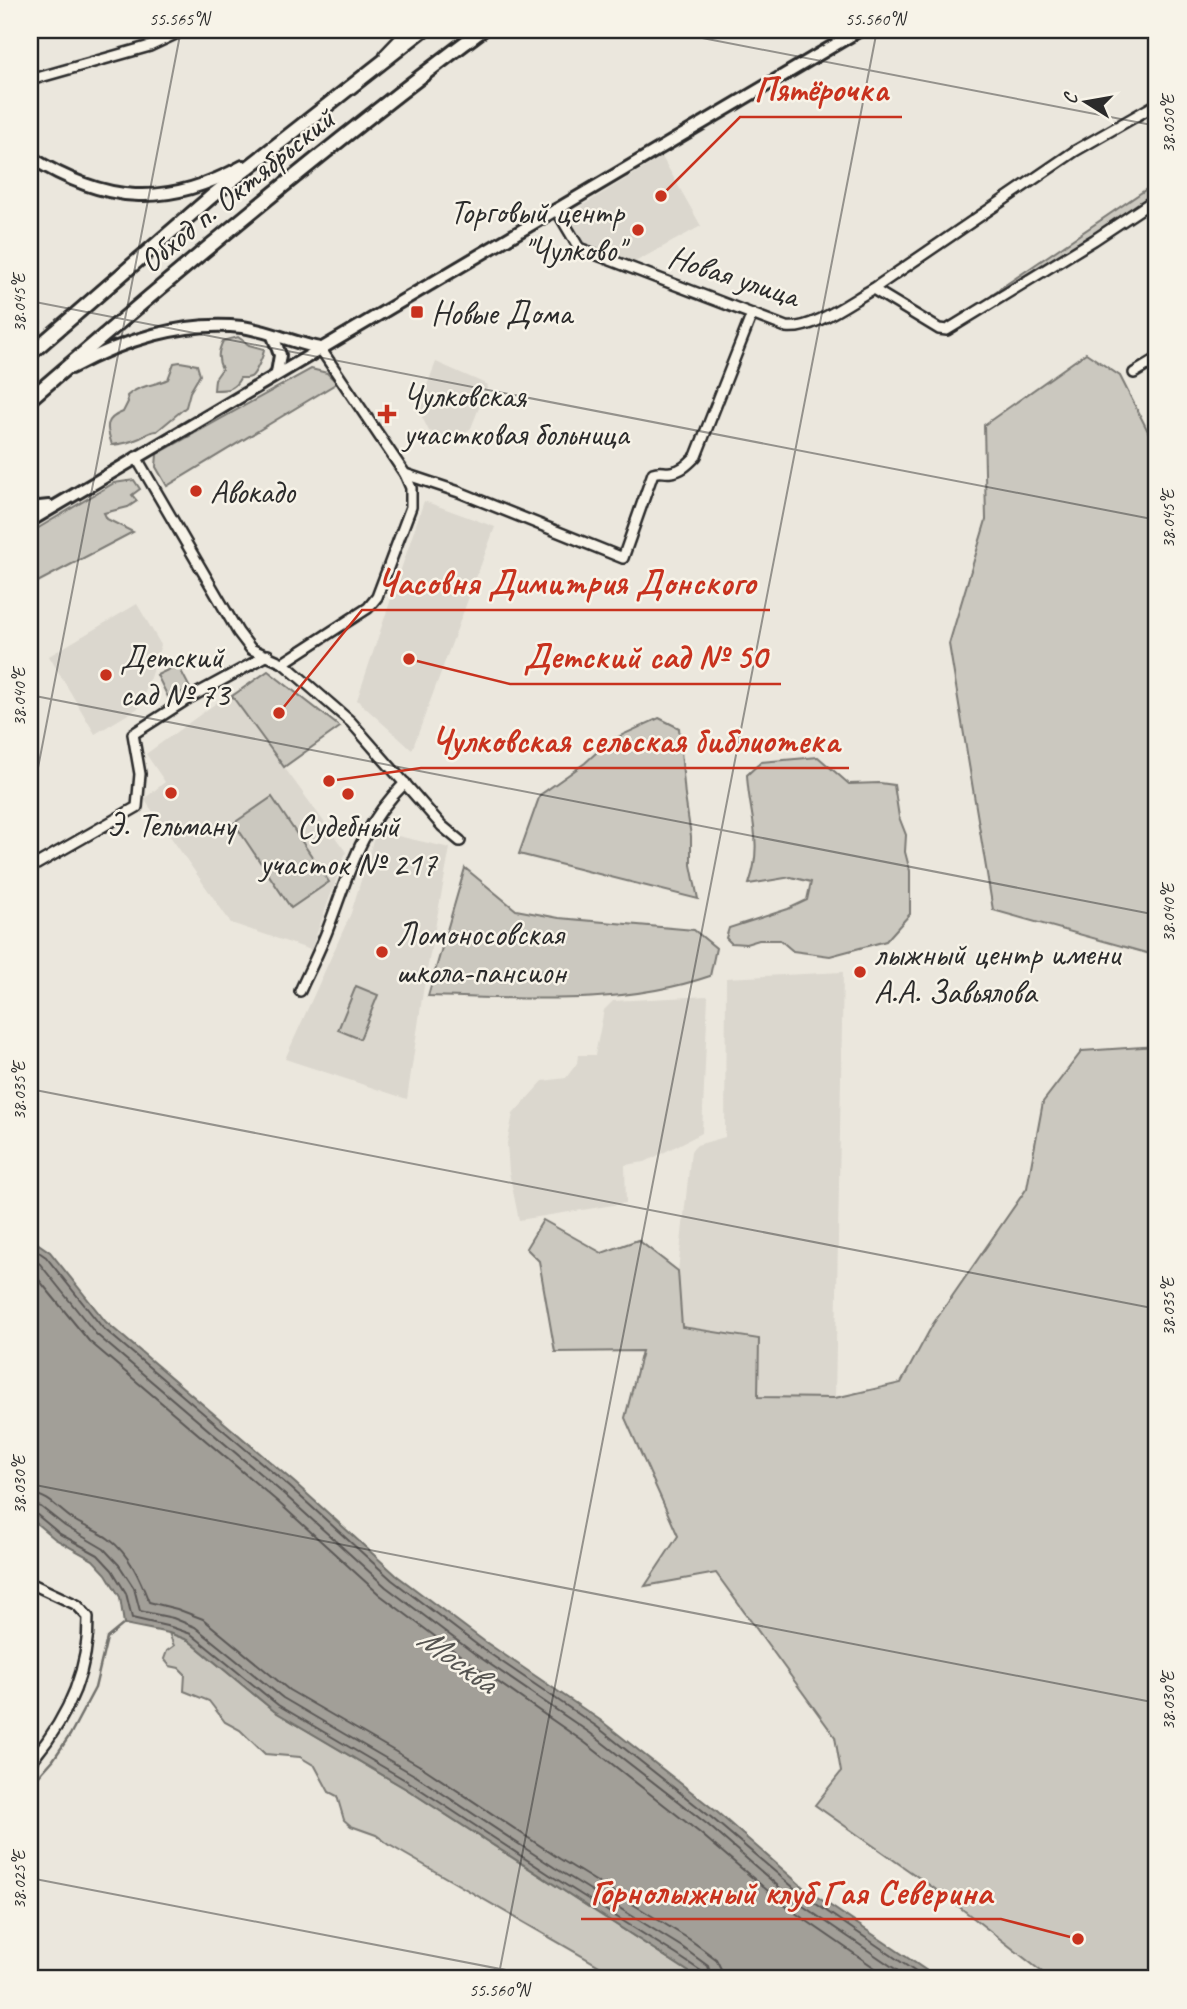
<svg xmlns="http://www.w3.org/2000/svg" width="1187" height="2009" font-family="Caveat,sans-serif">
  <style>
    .built { fill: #dbd7ce }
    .green { fill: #cbc8bf; stroke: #7b7a75; stroke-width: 2 }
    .water { fill: #a29f98; stroke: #72716c; stroke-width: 2 }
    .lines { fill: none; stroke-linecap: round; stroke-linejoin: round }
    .shore { stroke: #5b5957; stroke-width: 2 }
    .stream { stroke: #72716c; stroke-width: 2.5 }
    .minor-casing { stroke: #2b2b2b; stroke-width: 14 }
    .major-casing { stroke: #2b2b2b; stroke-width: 16 }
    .highway-casing { stroke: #2b2b2b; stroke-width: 18 }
    .minor { stroke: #f7f3e8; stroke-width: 9 }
    .major { stroke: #f7f3e8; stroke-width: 10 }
    .highway { stroke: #f7f3e8; stroke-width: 12 }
    .ticks { fill: none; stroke: #2b2b2b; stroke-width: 2; stroke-opacity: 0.45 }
    .poi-dot { fill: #c8321e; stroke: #f7f3e8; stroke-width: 2.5 }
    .labels { text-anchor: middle; stroke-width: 5; stroke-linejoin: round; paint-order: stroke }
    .street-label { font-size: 33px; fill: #2b2b2b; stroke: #f7f3e8 }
    .poi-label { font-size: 33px; fill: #2b2b2b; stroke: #f7f3e8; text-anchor: start }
    .water-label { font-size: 35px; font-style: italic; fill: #555451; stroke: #f7f3e8 }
    .leader { fill: none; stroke: #c8321e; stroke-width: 2.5 }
    .callout-dot { fill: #c8321e; stroke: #f7f3e8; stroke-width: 2.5 }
    .callout-label { font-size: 35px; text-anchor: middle; font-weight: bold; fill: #c8321e; stroke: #f7f3e8; stroke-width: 5; stroke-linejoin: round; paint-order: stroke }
    .neatline { fill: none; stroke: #2b2b2b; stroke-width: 2.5 }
    .ticks-label { font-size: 18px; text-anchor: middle; fill: #2b2b2b }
  </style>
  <rect width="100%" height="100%" fill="#ebe7dd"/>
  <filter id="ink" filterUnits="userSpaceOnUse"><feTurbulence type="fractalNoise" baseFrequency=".0143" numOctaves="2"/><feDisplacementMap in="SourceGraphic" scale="14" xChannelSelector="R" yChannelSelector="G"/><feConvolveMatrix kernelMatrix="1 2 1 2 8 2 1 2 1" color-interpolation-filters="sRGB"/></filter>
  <g filter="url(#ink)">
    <!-- built -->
    <g class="built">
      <path d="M662,157L701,226L635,262L581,245L565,216Z"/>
      <path d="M436,362L488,385L471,428L455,441L429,431L418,409Z"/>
      <path d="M424,501L495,527L412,750L357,700Z"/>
      <path d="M137,604L161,645L140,707L95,734L49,656Z"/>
      <path d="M230,693L346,852L311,950L231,923L144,799L165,782L146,754Z"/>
      <path d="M376,831L450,848L423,992L407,1099L285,1059L351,913Z"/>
      <path d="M843,972L835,1398L758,1397L759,1339L682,1327L678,1271L691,1151L697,1145L725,1137L726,978Z"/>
      <path d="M708,996L702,1133L645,1162L625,1165L626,1203L519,1220L509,1172L507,1143L513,1114L543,1081L566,1078L577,1063L578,1055H595L604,1010L613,1001Z"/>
    </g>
    <!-- green -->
    <g class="green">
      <path d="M1157,182V193L996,301L992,294Z"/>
      <path d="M238,337L249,345L264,349C264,355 256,372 252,376C249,379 244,378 240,378C234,390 227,390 214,390L215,379L222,369C217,359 218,351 223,341Z"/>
      <path d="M1086,353L1120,376L1157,449V956L993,910L949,644L986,520L984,425Z"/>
      <path d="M180,362L197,365L200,375L190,392L186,407L157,431C149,431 147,435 140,438C131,442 121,444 112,445C106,427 104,419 123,412L128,402L127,396C138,385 154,386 168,379L174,363Z"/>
      <path d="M311,369L327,373L337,383L167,486L156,467L157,454Z"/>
      <path d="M134,480L140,489L132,495L137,501L128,507L104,513L107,519L133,532L30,586V533L114,483Z"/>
      <path d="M178,665L190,688L169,699L157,675Z"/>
      <path d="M268,671L340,727L284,767L232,696Z"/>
      <path d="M659,718L679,728L685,796L691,836V865L698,899L519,854L540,795L585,763L609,741Z"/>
      <path d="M818,757L849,784L880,783L894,785L899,817L906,835L905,852L910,871V914L886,941L830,956L793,951L780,940H759L746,944L731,943L726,938L729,928L788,909L807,900L811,882L791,877L749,884C764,842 749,816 747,775L761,762Z"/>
      <path d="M272,797L329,882L291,908L234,823Z"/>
      <path d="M465,868L516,910L559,918L694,930L716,948L710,976C621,1007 520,998 428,996Z"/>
      <path d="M356,986L378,995L360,1039L338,1030Z"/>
      <path d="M1157,1046V1979H1051L948,1898L815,1805L841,1772L835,1737L716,1573L645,1586L678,1536L625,1418L642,1351L555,1352L539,1261L526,1248L543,1220L602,1253L638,1240L678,1271L682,1327L759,1339L758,1397L835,1398L901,1383L933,1324L1027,1188L1043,1102L1082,1051Z"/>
      <path d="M169,1633L188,1640L274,1711L408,1790L700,1979H632L615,1975L391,1846L376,1835L351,1826L344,1820L337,1796L329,1792L315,1766L300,1757L265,1754L240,1730L225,1722L209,1701L184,1691L185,1674L179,1668L170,1666L164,1659L167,1651L174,1646Z"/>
    </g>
    <!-- water -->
    <path class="water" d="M30,1238L50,1252L106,1322L295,1483L396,1575L484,1641L600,1720L717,1812L804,1888L939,1979H700L408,1790L274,1711L188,1640L169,1633L124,1624L120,1597L106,1574L93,1560L55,1539L30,1518Z"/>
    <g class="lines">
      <!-- shore -->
      <g class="shore">
        <path d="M30,1246L46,1257L102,1327L291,1488L392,1580L480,1647L596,1726L712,1818L800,1893L926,1979"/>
        <path d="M30,1257L40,1264L96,1334L285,1495L386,1587L475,1654L590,1733L707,1824L794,1900L910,1979"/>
        <path d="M30,1269L89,1341L278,1502L380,1595L469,1662L584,1742L700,1833L788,1908L891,1979"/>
        <path d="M30,1494C48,1495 57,1508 71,1518C83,1527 97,1530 109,1539C130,1555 140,1579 149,1602L177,1609L203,1619L289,1690L422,1767L560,1859L689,1939L716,1959L721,1969L723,1979"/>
        <path d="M30,1504L41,1507L65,1526L104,1549L119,1565L134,1588L140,1611L173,1618L195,1627L283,1698L416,1776L555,1868L682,1947L708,1966L712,1979"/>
        <path d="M30,1513L36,1514L60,1534L98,1555L112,1570L126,1593L132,1618L171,1627L191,1634L278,1705L412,1784L550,1875L677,1955L701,1971L703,1979"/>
      </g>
      <!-- stream -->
      <path class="stream" d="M30,1786L53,1760L70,1735L95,1688L107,1638L124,1624"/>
      <!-- minor casing -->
      <g class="minor-casing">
        <g id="minor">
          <path d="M385,54L408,30"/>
          <path d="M30,80L150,46L184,30"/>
          <path d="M556,209L579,248L786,327C812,331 851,301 873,289L939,329L947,330L1094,240L1157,198"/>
          <path d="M873,289L1075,151L1157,104"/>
          <path d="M1134,373L1157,359"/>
          <path d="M136,457L238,632L251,649L283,663L351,722L442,826L460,841"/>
          <path d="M405,474L459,492L623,558L653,473C660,470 664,473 671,472C682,471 689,463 696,456L752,314"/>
          <path d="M283,663L368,608L377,597L411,507V488L405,474L320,348"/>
          <path d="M30,868L137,807L140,774L133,734L189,698L268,655"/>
          <path d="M300,991C310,969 321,948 329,926C350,870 361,826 405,783"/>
          <path d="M30,1583L77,1605L88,1617C89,1670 68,1717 34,1758L30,1756"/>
        </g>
      </g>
      <!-- major casing -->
      <g class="major-casing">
        <g id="major">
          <path d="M30,157C104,203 165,209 243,166"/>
          <path d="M30,307C35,319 34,329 30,341"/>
          <path d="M273,336L280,355L277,373"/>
          <path d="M71,368C122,341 184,320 242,327C269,331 294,343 320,348"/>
          <path d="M30,508L49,506"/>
          <path d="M30,521L860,30"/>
        </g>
      </g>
      <!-- highway casing -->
      <g class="highway-casing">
        <g id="highway">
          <path d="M30,354L212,196L423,30"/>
          <path d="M30,399C177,272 326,147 482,30"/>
        </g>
      </g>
      <!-- minor -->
      <use href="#minor" class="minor"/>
      <!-- major -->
      <use href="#major" class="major"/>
      <!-- highway -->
      <use href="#highway" class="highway"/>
    </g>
  </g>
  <!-- ticks -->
  <path class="ticks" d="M661,30L1157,126M30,301L1157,520M30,695L1157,915M30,809L181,30M30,1089L1157,1309M30,1484L1157,1703M30,1878L552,1979M498,1979L877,30"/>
  <!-- markers -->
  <g class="poi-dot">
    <circle cx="638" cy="230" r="7"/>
    <rect x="410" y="305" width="14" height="14" rx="3.5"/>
    <path d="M383.5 403.5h7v7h7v7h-7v7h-7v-7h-7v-7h7z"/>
    <circle cx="196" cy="491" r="7"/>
    <circle cx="106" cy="675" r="7"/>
    <circle cx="171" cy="793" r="7"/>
    <circle cx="348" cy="794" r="7"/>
    <circle cx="382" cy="952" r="7"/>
    <circle cx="860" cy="972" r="7"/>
  </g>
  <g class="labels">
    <!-- street labels -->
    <g class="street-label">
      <text transform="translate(236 189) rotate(-39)" y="12">Обход п. Октябрьский</text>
      <text transform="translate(734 275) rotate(18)" y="12">Новая улица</text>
    </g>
    <!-- poi labels -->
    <g class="poi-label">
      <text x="624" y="223" text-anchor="end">Торговый центр<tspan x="624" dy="38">"Чулково"</tspan></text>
      <text x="431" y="324">Новые Дома</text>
      <text x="403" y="407">Чулковская<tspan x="403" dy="38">участковая больница</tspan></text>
      <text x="210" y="503">Авокадо</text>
      <text x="120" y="668">Детский<tspan x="120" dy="38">сад № 73</tspan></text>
      <text x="171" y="836" text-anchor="middle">Э. Тельману</text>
      <text x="348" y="837" text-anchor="middle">Судебный<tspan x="348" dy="38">участок № 217</tspan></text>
      <text x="396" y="945">Ломоносовская<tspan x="396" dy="38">школа-пансион</tspan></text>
      <text x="874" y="965">лыжный центр имени<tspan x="874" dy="38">А.А. Завьялова</tspan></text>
    </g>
    <!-- water labels -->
    <g class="water-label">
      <text transform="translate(458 1659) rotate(36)" y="12">Москва</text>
    </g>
  </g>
  <!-- callouts -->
  <path class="leader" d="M661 196L740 117H902M279 713L362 610H770M409 659L510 684H781M329 781L421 768H849M1078 1939L1001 1919H581"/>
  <g class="callout-dot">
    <circle cx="661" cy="196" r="7"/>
    <circle cx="279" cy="713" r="7"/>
    <circle cx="409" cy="659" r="7"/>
    <circle cx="329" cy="781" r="7"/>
    <circle cx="1078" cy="1939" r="7"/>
  </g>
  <g class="callout-label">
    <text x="821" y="101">Пятёрочка</text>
    <text x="566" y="594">Часовня Димитрия Донского</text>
    <text x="645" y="668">Детский сад № 50</text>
    <text x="635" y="752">Чулковская сельская библиотека</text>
    <text x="791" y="1904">Горнолыжный клуб Гая Северина</text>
  </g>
  <!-- margin -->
  <rect width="1187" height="2009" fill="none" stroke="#f7f3e8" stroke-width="77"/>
  <!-- north arrow -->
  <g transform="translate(1086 102) rotate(281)" stroke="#f7f3e8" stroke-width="5" paint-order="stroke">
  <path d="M0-5L12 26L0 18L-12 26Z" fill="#2b2b2b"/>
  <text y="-10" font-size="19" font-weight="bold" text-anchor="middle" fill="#2b2b2b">С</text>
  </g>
  <rect x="38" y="38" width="1110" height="1932" class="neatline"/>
  <g class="ticks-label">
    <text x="179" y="25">55.565°N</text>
    <text x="875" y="25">55.560°N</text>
    <text transform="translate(1168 124) rotate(-90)" y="6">38.050°E</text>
    <text transform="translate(19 303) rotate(-90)" y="6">38.045°E</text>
    <text transform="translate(1168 519) rotate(-90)" y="6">38.045°E</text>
    <text transform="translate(19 697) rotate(-90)" y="6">38.040°E</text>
    <text transform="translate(1168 913) rotate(-90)" y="6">38.040°E</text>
    <text transform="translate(19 1091) rotate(-90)" y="6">38.035°E</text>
    <text transform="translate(1168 1307) rotate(-90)" y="6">38.035°E</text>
    <text transform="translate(19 1485) rotate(-90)" y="6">38.030°E</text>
    <text transform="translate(1168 1701) rotate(-90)" y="6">38.030°E</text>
    <text transform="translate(19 1880) rotate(-90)" y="6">38.025°E</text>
    <text x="499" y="1996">55.560°N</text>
  </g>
</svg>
